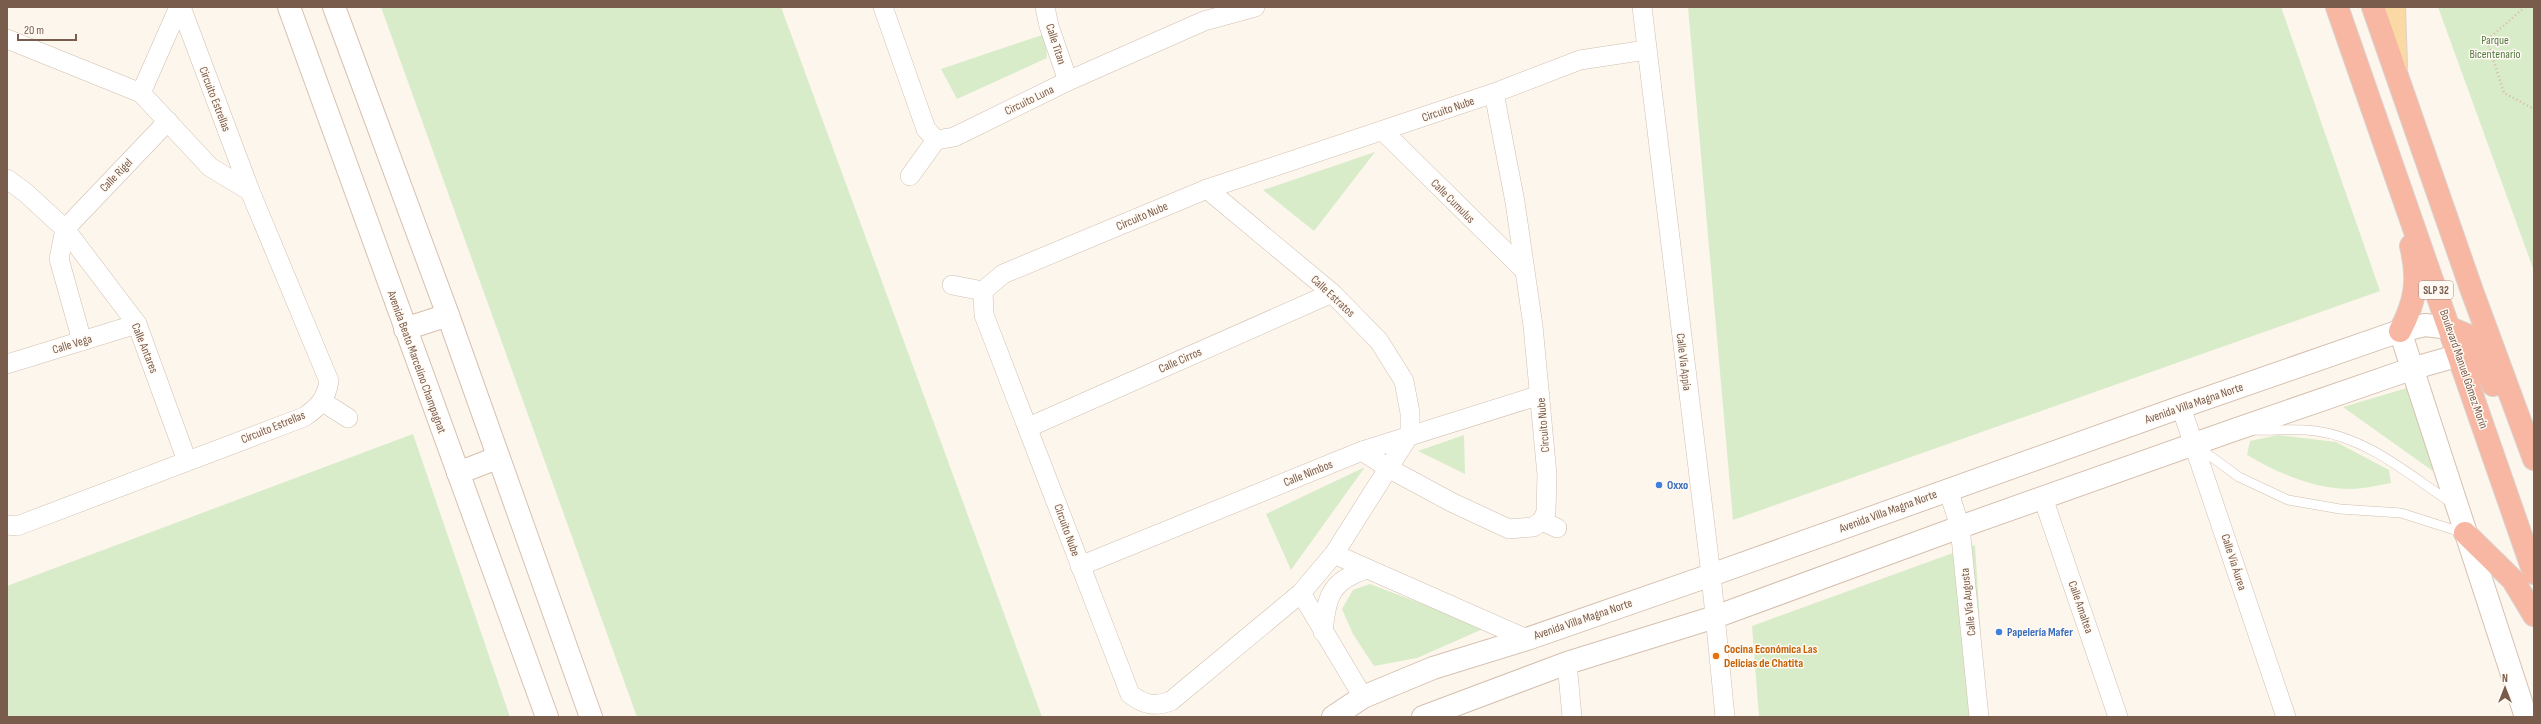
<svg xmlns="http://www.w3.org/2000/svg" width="2541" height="724" font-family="'Sofia Sans Condensed',sans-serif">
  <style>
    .green { fill: #d8ecc9 }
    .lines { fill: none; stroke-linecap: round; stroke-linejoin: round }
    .lane-casing { stroke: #d1beb0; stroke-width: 10 }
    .street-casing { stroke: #d1beb0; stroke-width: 20 }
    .secondary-casing { stroke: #d6c0b0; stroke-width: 24 }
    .primary-casing { stroke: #dad1cd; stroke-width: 24 }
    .highway-casing { stroke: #dad1cd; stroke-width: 24 }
    .path { stroke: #d9b8a5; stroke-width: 2.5; stroke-dasharray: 1 3; stroke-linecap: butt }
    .lane { stroke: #fff; stroke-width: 9 }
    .street { stroke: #fff; stroke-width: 19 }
    .secondary { stroke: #fff; stroke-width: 22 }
    .primary { stroke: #fbd9a5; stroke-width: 22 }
    .highway { stroke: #f7b7a3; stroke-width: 22 }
    .shop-dot { fill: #3f7fe0; stroke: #fffaf3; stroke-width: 1.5 }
    .food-dot { fill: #e8710a; stroke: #fffaf3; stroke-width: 1.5 }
    .labels { text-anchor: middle; stroke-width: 3; stroke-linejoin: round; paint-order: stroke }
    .shield { fill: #fffaf3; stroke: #a28b7f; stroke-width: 1 }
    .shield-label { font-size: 11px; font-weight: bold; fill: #7a5c4d }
    .park-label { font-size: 12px; fill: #537a41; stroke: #fffaf3 }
    .street-label { font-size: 12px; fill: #7a5c4d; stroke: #fffaf3 }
    .shop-label { font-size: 12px; font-weight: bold; fill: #366cbe; stroke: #fffaf3; text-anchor: start }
    .food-label { font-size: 12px; font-weight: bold; fill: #c56008; stroke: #fffaf3; text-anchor: start }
  </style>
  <rect width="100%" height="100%" fill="#fdf6ec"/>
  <!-- green -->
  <g class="green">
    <path d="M381,7H781L1042,717H637Z"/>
    <path d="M1688,7H2281L2380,291L1733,520Z"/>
    <path d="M2438,7H2534V271Z"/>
    <path d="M1045,34L1047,58L957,99L941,69Z"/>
    <path d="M1375,152L1314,231L1263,190Z"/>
    <path d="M2407,388L2437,474L2343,407Z"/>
    <path d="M413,434L510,717H7V586Z"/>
    <path d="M1464,435L1465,474L1418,451Z"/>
    <path d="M2278,435L2336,442L2389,470L2391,483C2379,485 2366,488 2354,489C2317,490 2279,474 2247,455L2250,441Z"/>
    <path d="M1365,467L1291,570L1266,514Z"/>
    <path d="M1975,545L1986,717H1759L1752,626Z"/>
    <path d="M1370,584L1485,628L1417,658L1374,666L1353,634L1342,609L1353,590Z"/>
  </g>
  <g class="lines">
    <!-- lane casing -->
    <g class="lane-casing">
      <g id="lane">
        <path d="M2254,430C2274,431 2296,428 2316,431C2368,438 2409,475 2452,503"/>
        <path d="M2198,447L2239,477L2288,500L2340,509L2401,513L2464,533"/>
      </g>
    </g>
    <!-- street casing -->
    <g class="street-casing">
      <g id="street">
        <path d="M883,7L926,129L936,140"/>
        <path d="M1045,7L1049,26L1068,81"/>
        <path d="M1642,7L1711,575L1725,717"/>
        <path d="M7,39L141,93L210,167L250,191"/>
        <path d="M141,93L179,7"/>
        <path d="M1383,131L1524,270"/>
        <path d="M936,140L954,137L1068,81L1204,21L1255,7"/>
        <path d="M910,176L936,140"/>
        <path d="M7,179L26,193L65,229L137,324L187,461"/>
        <path d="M952,285L983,291"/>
        <path d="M983,291L984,315L1130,694C1144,705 1155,707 1171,701L1301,593L1334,554L1410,434V413L1404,381L1379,341L1332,293L1207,189"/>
        <path d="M983,291L1003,274L1207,189L1494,93L1580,60L1646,50"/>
        <path d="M82,341L59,259L65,229L168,121"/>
        <path d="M7,364L137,324"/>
        <path d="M323,402L348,418"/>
        <path d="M2181,407L2286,717"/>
        <path d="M1029,427L1332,293"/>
        <path d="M1362,451L1390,469L1453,503L1509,529L1533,527L1542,521L1546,512L1547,475L1533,326L1515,202L1494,93"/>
        <path d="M1948,489L1960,527L1979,717"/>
        <path d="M2043,498L2118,717"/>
        <path d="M1542,521L1557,528"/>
        <path d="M7,525L17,526L304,417C319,407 326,399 329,381L250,191L181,7"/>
        <path d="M1334,554L1527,639"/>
        <path d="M1080,566L1362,451L1540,395"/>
        <path d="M1301,593L1363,697"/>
        <path d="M1323,632C1327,596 1330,581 1367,569"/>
        <path d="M1567,663L1572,717"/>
      </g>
    </g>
    <!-- secondary casing -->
    <g class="secondary-casing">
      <g id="secondary">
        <path d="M289,7L547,717"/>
        <path d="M334,7L448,315L591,717"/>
        <path d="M405,329L448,315"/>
        <path d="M2400,331L2526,717"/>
        <path d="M458,473L497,458"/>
        <path d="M1333,717L1363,697L1433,668L1527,639L1711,575L2181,407L2400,331L2425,325L2450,328"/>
        <path d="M1423,717L1567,663L1715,617L1960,527L2231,431L2411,369L2460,355"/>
      </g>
    </g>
    <!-- primary casing -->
    <g class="primary-casing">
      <path id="primary" d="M2394,7L2396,66"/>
    </g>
    <!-- highway casing -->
    <g class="highway-casing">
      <g id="highway">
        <path d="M2337,7L2534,573"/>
        <path d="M2373,7L2472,291L2534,459"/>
        <path d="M2450,328L2469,336L2493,385"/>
        <path d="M2400,331C2416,301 2419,279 2411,246"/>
        <path d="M2465,533L2513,580L2534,615"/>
      </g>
    </g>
    <!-- path -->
    <path class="path" d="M2525,7L2487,40L2504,93L2534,109"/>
    <!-- lane -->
    <use href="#lane" class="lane"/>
    <!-- street -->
    <use href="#street" class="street"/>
    <!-- secondary -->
    <use href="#secondary" class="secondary"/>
    <!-- primary -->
    <use href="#primary" class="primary"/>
    <!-- highway -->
    <use href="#highway" class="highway"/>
  </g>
  <!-- markers -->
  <g class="shop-dot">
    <circle cx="1659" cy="485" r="4"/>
    <circle cx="1999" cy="632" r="4"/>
  </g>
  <circle class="food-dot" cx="1716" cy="656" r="4"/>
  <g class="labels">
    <!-- shield labels -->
    <rect class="shield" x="2419" y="281" width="34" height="18" rx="3"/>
    <g class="shield-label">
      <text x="2436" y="294">SLP 32</text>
    </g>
    <!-- park labels -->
    <g class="park-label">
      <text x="2495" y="44">Parque<tspan x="2495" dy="14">Bicentenario</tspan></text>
    </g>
    <!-- street labels -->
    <g class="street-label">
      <text transform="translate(1056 44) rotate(72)" y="4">Calle Titan</text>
      <text transform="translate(215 99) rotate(69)" y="4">Circuito Estrellas</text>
      <text transform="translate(1029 100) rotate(-26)" y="4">Circuito Luna</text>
      <text transform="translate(1448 109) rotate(-19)" y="4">Circuito Nube</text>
      <text transform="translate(116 175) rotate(-46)" y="4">Calle Rigel</text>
      <text transform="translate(1453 201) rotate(45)" y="4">Calle Cumulus</text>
      <text transform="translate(1142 216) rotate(-23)" y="4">Circuito Nube</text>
      <text transform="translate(1333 296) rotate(43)" y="4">Calle Estratos</text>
      <text transform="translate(72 344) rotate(-17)" y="4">Calle Vega</text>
      <text transform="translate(145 348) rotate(68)" y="4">Calle Antares</text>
      <text transform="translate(1180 360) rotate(-24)" y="4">Calle Cirros</text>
      <text transform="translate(417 362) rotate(70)" y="4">Avenida Beato Marcelino Champagnat</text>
      <text transform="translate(1684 362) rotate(83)" y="4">Calle Vía Appia</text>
      <text transform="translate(2464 369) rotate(71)" y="4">Boulevard Manuel Gómez Morín</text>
      <text transform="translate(2194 403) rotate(-19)" y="4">Avenida Villa Magna Norte</text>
      <text transform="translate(1543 425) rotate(-95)" y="4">Circuito Nube</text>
      <text transform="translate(273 427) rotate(-22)" y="4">Circuito Estrellas</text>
      <text transform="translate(1308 473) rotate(-22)" y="4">Calle Nimbos</text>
      <text transform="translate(1888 511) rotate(-20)" y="4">Avenida Villa Magna Norte</text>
      <text transform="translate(1067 530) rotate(70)" y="4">Circuito Nube</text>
      <text transform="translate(2234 562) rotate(72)" y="4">Calle Vía Áurea</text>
      <text transform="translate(1968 602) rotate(-96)" y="4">Calle Vía Augusta</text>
      <text transform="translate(2081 607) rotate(71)" y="4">Calle Amaltea</text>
      <text transform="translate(1583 619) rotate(-19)" y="4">Avenida Villa Magna Norte</text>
    </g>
    <!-- shop labels -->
    <g class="shop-label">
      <text x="1667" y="489">Oxxo</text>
      <text x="2007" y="636">Papelería Mafer</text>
    </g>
    <!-- food labels -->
    <g class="food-label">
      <text x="1724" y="653">Cocina Económica Las<tspan x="1724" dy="14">Delicias de Chatita</tspan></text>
    </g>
  </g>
  <!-- border -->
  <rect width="2541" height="724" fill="none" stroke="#7a5c4d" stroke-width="16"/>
  <!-- north arrow -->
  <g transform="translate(2505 688)" stroke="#fffaf3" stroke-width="3" paint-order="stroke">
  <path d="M0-3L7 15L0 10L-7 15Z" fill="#7a5c4d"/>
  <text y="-6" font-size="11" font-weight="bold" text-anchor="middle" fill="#7a5c4d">N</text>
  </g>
  <!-- scale -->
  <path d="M18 34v6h58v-6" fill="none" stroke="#7a5c4d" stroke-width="2"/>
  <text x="24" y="34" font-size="12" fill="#7a5c4d" stroke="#fffaf3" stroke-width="3" paint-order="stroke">20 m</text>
</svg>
